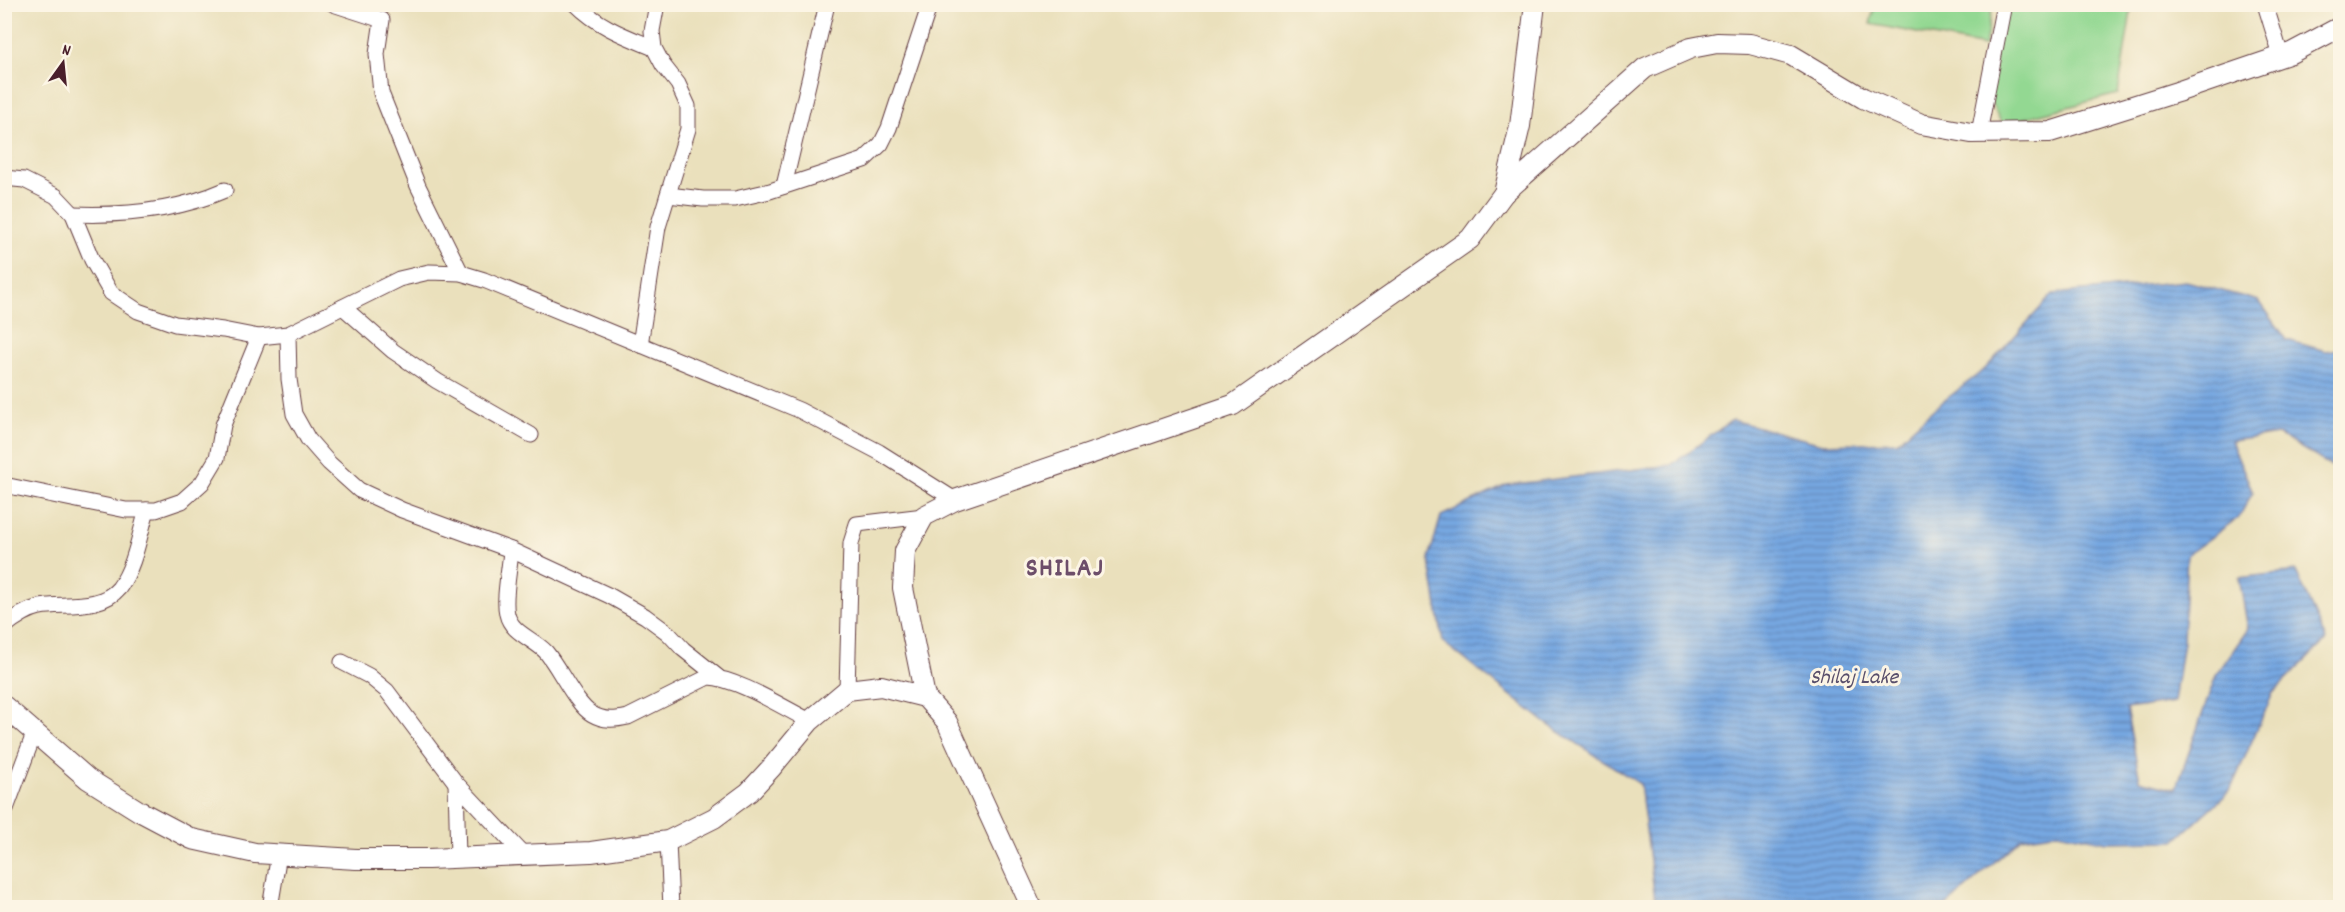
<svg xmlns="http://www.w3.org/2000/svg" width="2345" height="912" font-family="Dekko,sans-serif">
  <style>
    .park { fill: #93d892; stroke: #6e7c5e; stroke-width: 1.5 }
    .water { fill: url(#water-rules); stroke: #606386; stroke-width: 1.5 }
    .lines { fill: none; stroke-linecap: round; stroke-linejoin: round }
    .minor-casing { stroke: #623c41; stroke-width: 17 }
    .tertiary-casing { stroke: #623c41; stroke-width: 22 }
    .minor { stroke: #fff; stroke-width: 15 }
    .tertiary { stroke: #fff; stroke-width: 20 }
    .labels { text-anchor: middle; stroke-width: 6; stroke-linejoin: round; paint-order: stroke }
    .water-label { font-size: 22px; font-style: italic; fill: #594f6b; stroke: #fcf5e5 }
    .district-label { font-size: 27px; font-weight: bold; letter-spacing: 1.5px; fill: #6d4e6a; stroke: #fcf5e5 }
  </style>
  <defs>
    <pattern id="water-rules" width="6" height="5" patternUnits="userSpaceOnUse" patternTransform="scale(1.5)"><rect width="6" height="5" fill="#76a7e1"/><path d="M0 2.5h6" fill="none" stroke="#6387b7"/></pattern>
  </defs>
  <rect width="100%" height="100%" fill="#fcf5e5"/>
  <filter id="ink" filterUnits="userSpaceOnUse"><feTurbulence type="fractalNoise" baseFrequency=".0167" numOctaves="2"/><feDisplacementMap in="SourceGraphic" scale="12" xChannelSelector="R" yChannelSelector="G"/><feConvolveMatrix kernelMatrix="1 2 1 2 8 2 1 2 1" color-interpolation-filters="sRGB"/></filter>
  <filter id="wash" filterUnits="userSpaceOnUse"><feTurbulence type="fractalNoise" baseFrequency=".008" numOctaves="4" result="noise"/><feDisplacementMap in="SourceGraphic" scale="24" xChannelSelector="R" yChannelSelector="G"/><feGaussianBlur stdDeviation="1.35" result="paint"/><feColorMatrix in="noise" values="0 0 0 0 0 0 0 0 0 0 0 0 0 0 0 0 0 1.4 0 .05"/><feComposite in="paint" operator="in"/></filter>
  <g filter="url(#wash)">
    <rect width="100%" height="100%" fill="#eae0bc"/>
    <!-- park -->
    <g class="park">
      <path d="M1875,5V4L1993,5L1985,46L1870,24Z"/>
      <path d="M2005,5H2132L2118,94L2002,124L1985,92Z"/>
    </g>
    <!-- water -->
    <path class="water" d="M2186,281L2259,301L2287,340L2326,351L2340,349V467L2336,469L2278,434L2231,441L2253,492L2239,517L2187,555L2183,641L2174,702L2126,709L2140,780L2176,789L2216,675L2248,629L2239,578L2296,571L2326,640L2273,693L2230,791L2175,841L2107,842L2058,832L2021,838L1945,907H1656L1640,784L1547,724L1443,642L1429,558L1441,516L1507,485L1671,465L1732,420L1822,444L1897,442L1936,407L1985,369L2053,294Z"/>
  </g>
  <g filter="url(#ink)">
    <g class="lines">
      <!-- minor casing -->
      <g class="minor-casing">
        <g id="minor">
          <path d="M333,4L382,20L377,54L381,93L418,186L461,273"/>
          <path d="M576,4C599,27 625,36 654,48"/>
          <path d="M2265,4L2281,56"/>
          <path d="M1979,133L2004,4"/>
          <path d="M4,178L24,180L56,196L73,214L92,260L111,293L138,311L175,324L223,330L259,337L288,334L399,279L429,272L461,273L484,280L799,410L879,452L955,500"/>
          <path d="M784,186L827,4"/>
          <path d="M668,195L703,199H735L770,191L864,160L881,144L889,128L930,4"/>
          <path d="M73,214C125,216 177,211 225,190"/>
          <path d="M343,307L393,351L437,381L531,435"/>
          <path d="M288,334L289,379L294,414L308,439L329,463L359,490L402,510L511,550L610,596L645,616L668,633L683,649L718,677"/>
          <path d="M640,345L658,227L688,129V106L678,84L663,65L654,48L652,31L657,4"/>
          <path d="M4,485L126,510H156L182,501L202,483L217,458L223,425L259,337"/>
          <path d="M511,550C510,568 503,598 507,614C511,633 534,639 546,652C560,669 576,705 592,714C604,721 615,720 628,717L708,677C737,678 782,707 810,721"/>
          <path d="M4,627C15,618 26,610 40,607C65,603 101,610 119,588C135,566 139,536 147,510"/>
          <path d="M342,662L369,676L387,691L456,783L523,854"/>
          <path d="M847,690L851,543L857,524L924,516"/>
          <path d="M456,783L458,857"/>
          <path d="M4,814L34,734"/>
          <path d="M668,841L671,908"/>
          <path d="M270,908L279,854"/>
        </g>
      </g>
      <!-- tertiary casing -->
      <g class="tertiary-casing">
        <g id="tertiary">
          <path d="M1504,193L1645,68L1691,48L1717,43L1750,44L1791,55L1863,98L1921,124L1971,133L2050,132L2177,92L2291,53L2340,27"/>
          <path d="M925,697L903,588L905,551L924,516L955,500L1233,405L1470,239L1504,193L1520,126L1535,4"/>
          <path d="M4,706L88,779L139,811L192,839L255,853L356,859H428L591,852L668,841L714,818L749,792L772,767L810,721L847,690L881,686L925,697L947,722L1032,908"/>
        </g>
      </g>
      <!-- minor -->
      <use href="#minor" class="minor"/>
      <!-- tertiary -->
      <use href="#tertiary" class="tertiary"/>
    </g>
  </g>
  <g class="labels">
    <!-- water labels -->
    <g class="water-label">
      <text x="1854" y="683">Shilaj Lake</text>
    </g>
    <!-- district labels -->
    <g class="district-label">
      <text x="1065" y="575">SHILAJ</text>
    </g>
  </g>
  <!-- margin -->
  <rect width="2345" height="912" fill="none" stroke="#fcf5e5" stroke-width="24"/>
  <!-- north arrow -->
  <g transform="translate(63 63) rotate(15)" stroke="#fcf5e5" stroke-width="4.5" paint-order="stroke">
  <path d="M0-4.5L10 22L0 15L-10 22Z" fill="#4a1f2b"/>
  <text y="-9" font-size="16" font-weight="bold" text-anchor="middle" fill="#4a1f2b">N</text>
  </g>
</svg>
